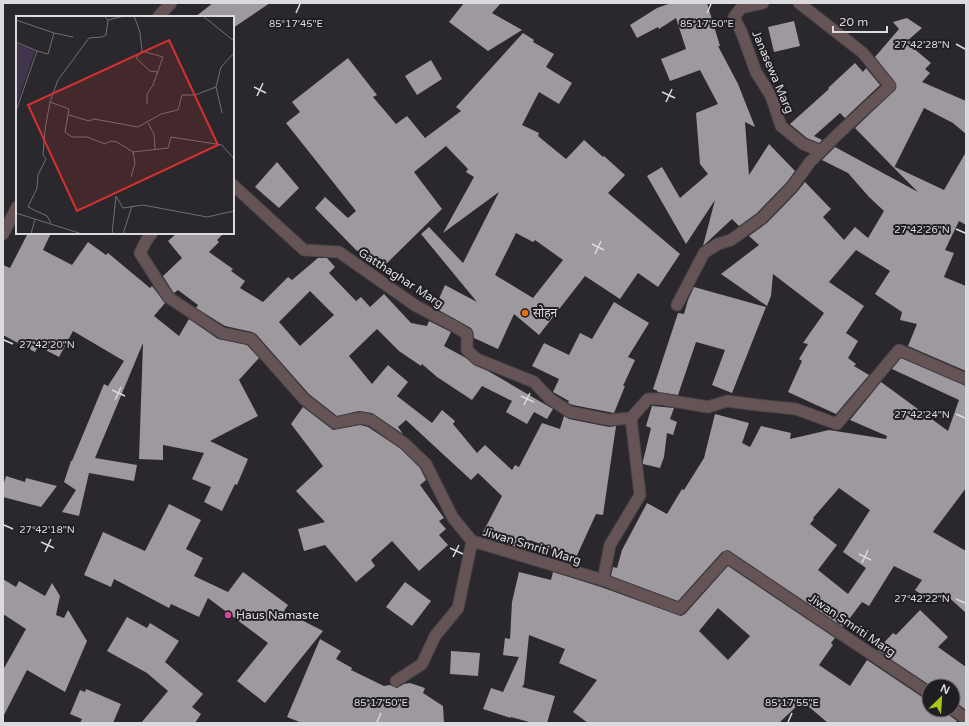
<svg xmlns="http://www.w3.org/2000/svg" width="969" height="726" font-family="'Varela Round','Noto Sans Devanagari',sans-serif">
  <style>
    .building { fill: #9d999e; fill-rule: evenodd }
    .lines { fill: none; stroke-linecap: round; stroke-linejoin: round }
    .minor-casing { stroke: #464448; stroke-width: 13 }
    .minor { stroke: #665356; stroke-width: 11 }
    .ticks { fill: none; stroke: #dbdadd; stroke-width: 1.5 }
    .food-dot { fill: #e8710a; stroke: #201e23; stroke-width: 1.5 }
    .hotel-dot { fill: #d1479c; stroke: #201e23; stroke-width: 1.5 }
    .labels { text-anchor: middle; stroke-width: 4; stroke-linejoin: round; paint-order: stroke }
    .street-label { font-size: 12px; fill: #dbdadd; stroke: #201e23 }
    .poi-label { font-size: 12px; fill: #dbdadd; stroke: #201e23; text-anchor: start }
    .inset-road { fill: none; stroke: #716f73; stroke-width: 1 }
    .view { fill: #d63131; fill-opacity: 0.15; stroke: #d63131; stroke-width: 2 }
    .inset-edge { fill: none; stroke: #dbdadd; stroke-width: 2 }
    .ticks-label { font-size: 10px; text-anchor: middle; fill: #dbdadd; stroke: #201e23; stroke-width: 4; stroke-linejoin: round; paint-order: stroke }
  </style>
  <rect width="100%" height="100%" fill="#2a282c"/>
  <!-- building -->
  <g class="building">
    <path d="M213,3H270L233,28V17H195Z"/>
    <path d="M464,3H501L492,13L522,30L488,51L449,22Z"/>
    <path d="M671,3H707L720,46H718L738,84L755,127L745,122L749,175L769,144L795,171L787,182L757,213L739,226L732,219L703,246L715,200L686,244L647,176L662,167L680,198L708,174L700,164L696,113L718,104L700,70L670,81L661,59L686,49L676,18L659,29L658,27L637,38L630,25L657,8Z"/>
    <path d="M907,18L922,28L906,42L931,63L925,69L930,73L922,82L966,101V134L953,123L924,108L894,168L855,128L896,89L895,82L875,57L899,29L893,22Z"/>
    <path d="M794,21L800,46L774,52L768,27Z"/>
    <path d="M523,33L534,40L533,42L554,54L546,67L572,83L559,104L539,92L522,125L539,133L538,136L566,159L584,140L603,157L604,156L625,175L608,193L680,254L658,287L638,273L620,299L585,276L539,335L514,314L498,349L474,338L473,331L471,328L435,308L445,285L477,302L421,234L429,227L463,263L499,192L443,233L474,177L466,172L468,169L446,146L414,172L442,209L384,266L356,250L315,208L325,197L348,218L356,211L286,123L300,112L292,102L348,58L377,95L373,97L396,124L407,116L425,138L461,111L456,107ZM516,233L533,242L535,240L563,260L533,298L495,275Z"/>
    <path d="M431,60L442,79L417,95L405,76Z"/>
    <path d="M855,63L863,72L866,68L880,85L845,118L840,113L814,136L822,140L819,143L807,138L790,124L829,89L828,88Z"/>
    <path d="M835,147L918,192L894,168L895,167L944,190L966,152V225L959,221L945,250L954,253L944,277L966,286V371L908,346L917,324L900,320L902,312L875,294L890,271L856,250L829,282L864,306L846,333L858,341L848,358L856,364L854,366L869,375L836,414L788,392L802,361L799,359L808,344L803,343L824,313L773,274L771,296L767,306L721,274L759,245L749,236L767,223L797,192L805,182L831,209L823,217L844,240L855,227L868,238L884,211L869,197L848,173L822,160Z"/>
    <path d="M277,162L299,188L279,208L255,187Z"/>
    <path d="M28,233H51L43,250L72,265L88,242L106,255L108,253L150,288L152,286L165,303L154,316L179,336L189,319L218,339L247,345L259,358L239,380L258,416L210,441L248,459L237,485L235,484L222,511L204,502L211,487L192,479L204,453L163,445V460L139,459L143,343L95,458L137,465L134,481L89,473L79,516L62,512L76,490L64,482L71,461H72L104,384L108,386L124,361L73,331L59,357L38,346L35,352L3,335V265L10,268Z"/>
    <path d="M177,233H224L217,240L219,242L209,252L233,269L231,271L245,281L240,288L263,302L288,277L292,280L318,258H327L335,267L329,273L356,301L361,297L370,307L384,294L411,323L427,326L429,321L451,332L444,346L466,358L474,365L488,371L553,409L547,419L534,412L527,424L506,412L512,401L482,386L472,400L437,377L422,364L421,366L399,351L377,329L349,356L372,384L388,365L408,382L397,396L432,423L442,410L455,421L453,424L477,453L485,445L512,470L515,465L519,467L542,423L560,429L564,416L569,419L609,427L616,426L603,515L596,514L573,564L557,559L560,552L530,540L526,550L481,536L502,496L478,473L471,480L406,420L398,427L403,434L372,413L359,411L337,416L309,394L256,334L252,332L225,326L196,308L198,305L178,290L174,293L173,292L163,276L182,258L168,241ZM310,291L334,315L300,346L279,322Z"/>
    <path d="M694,287L766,307L732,393L712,385L725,350L696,342L678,395L657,392L658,391L653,389L678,313L684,314L688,300Z"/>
    <path d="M614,302L649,323L628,357L635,360L623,386H625L614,413L573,405L568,403L569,401L553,392L559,379L532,366L544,343L569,355L580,333L592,339Z"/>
    <path d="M901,358L966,386V488L933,532L966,551V613L943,592L934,604L915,590L922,580L894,566L869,606L862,602L843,627L728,550L722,552L678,601L611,576L613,567L617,568L622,550L647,503L667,514L682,489L684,490L704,458L715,414L749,423L742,443L750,447L761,426L791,433L790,439L829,430L886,439L887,436L850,420L881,382L948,431L959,400L892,369ZM839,488L870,510L843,552L866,568L848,594L818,570L837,545L810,524L814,519L813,518Z"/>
    <path d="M652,406L674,408L670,419L677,422L673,435L667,433L664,457L660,468L643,464V461L651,428L646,426Z"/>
    <path d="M303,407L333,430L360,425L368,427L401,449L420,468L426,480L420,485L444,518L439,521L446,529L439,535L448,545L419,571L392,541L371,560L375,566L356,582L325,545L304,551L298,529L325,522L296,491L323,466L291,424Z"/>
    <path d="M6,476L25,482L26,478L57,486L41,507L3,497V486Z"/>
    <path d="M169,504L201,520L186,549L203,558L194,576L228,592L243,572L288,605L284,611L323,631L265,703L237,681L268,643L208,598L199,617L171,604L169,608L114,579L111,587L84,575L103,532L145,551Z"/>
    <path d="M728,566L835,638L831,643L833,645L819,665L850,686L867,660L925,699L929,700V710H946L949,715L957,721L955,723H828L802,701L779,723H588L573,712L597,680L559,663L565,649L529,635L524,684L522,687L555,696L547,723H533L511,717V718L483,709L491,688L503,692L519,657L503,655L505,638L510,639L512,602L519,572L551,580L553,572L601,587L681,616L685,614ZM718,608L750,636L728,660L699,631Z"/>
    <path d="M3,579L16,587L19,581L45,596L52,583L60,596L56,615L64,618L68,610L87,641L65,692L27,670L3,717V670L26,629L3,614Z"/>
    <path d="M405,582L431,601L412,626L386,607Z"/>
    <path d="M920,610L948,637L938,647L966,667V710L957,703L953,702V686H931L877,650L893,633L896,635Z"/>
    <path d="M127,617L147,628L150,623L179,641L165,662L203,694L192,707L201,714L195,723H141L168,691L147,673L107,651Z"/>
    <path d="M320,639L341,651L336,659L352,668L351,670L384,686L390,685L397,688L404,684L410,683L425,688L423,693L443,706L444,723H302L287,717Z"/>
    <path d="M451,651L480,653L478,676L450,674Z"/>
    <path d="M86,689L121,704L113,723H80L82,719L70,714L80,690L85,692Z"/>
  </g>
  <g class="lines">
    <!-- minor casing -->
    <g class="minor-casing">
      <g id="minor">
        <path d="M763,3L741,8L734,17L741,31L756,72L771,96L781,126L803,144L821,151"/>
        <path d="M158,17L171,3"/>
        <path d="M233,185L304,250L339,252L416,306L454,326L467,334V350L477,359L534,382L550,399L570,412L610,420L631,418L648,399H661L708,407L727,401L757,405L796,409L837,424L899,350L966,379"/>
        <path d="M152,233L146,241L140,253L168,297L222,333L251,339L304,399L335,423L360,418L371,420L405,444L426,464L453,518L472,541L603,580L680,609L727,557L929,693"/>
        <path d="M3,234L17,207"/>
        <path d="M677,305L704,253L718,244L731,240L762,218L792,187L810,162L839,133L890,86L863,53L799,3"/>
        <path d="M603,580L610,545L640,495L631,418"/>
        <path d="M396,681L422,664L435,636L458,608L472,541"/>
        <path d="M953,709L966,719"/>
      </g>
    </g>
    <!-- minor -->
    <use href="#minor" class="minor"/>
  </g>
  <!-- ticks -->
  <path class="ticks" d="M296,13L300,4M707,13L711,4M956,44L965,49M254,87L266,93M662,92L675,98M257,96L263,83M666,102L672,89M956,229L965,233M592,244L604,250M595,254L601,241M4,340L13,344M112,390L125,396M521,396L534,402M115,400L121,387M524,405L530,393M956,414L965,418M4,525L13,529M41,542L54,548M450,548L463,554M45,552L51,539M859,554L871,560M453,557L459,545M862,563L868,550M956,599L965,603M377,722L381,713M788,722L792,713"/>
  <!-- markers -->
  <circle class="food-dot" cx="525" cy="313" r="4"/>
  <circle class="hotel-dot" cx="228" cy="615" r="4"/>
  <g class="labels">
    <!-- street labels -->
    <g class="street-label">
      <text transform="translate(773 72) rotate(67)" y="4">Janasewa Marg</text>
      <text transform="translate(401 278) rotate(33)" y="4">Gatthaghar Marg</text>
      <text transform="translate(532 546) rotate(17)" y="4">Jiwan Smriti Marg</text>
      <text transform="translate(852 625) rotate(34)" y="4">Jiwan Smriti Marg</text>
    </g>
    <!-- poi labels -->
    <g class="poi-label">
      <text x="533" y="317">सोहन</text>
      <text x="236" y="619">Haus Namaste</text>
    </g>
  </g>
  <!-- overview -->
  <g transform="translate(16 16)">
    <rect width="218" height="218" fill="#2a282c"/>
    <path d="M0,27L19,35L0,90Z" fill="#40354c"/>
    <path class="inset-road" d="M88,0L92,4L108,0M118,0L124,16L126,35L120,42L134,55L141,56M187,0L218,25M0,4L38,17M0,26L21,35L0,95M21,35L32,38L38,17L57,21M126,35L147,41L137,69L131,78V88M34,86L53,93L49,116L56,121H71L89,128L94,125L101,126L117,136L152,132L155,121L206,129L218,143M206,97L200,71L205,51L218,37M53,99L73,105L78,103L122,111L145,98L162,94L166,79H179L200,71M132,107L138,118L139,133M115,161L119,147L117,136M100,180L107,192L127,189L191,201L218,195M0,197L66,218M35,207L31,200L12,191L21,172L22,159L30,143L27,139L29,114L34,86L42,64L73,22L86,21L90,19L92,4M15,218L19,203M96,218L100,180M107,218L116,190"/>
    <path class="view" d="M153,24L202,129L61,195L12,89Z"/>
    <rect width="218" height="218" class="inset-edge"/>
  </g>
  <g class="ticks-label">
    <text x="296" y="27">85°17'45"E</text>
    <text x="707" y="27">85°17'50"E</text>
    <text x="922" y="48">27°42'28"N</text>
    <text x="922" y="233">27°42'26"N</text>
    <text x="47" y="348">27°42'20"N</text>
    <text x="922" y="418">27°42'24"N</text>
    <text x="47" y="533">27°42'18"N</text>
    <text x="922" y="602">27°42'22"N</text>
    <text x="792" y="706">85°17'55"E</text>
    <text x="381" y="706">85°17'50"E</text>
  </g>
  <!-- border -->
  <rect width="969" height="726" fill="none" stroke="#dbdadd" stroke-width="8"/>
  <!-- north arrow -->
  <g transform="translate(941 698) rotate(25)"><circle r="19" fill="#201e23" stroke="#6b696d"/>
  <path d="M0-3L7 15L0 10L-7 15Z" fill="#aac718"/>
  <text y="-6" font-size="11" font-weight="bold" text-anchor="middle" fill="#dbdadd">N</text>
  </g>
  <!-- scale -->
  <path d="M833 26v6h54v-6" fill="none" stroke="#dbdadd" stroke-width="2"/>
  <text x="839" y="26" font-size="12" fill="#dbdadd" stroke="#201e23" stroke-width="3" paint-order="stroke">20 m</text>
</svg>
